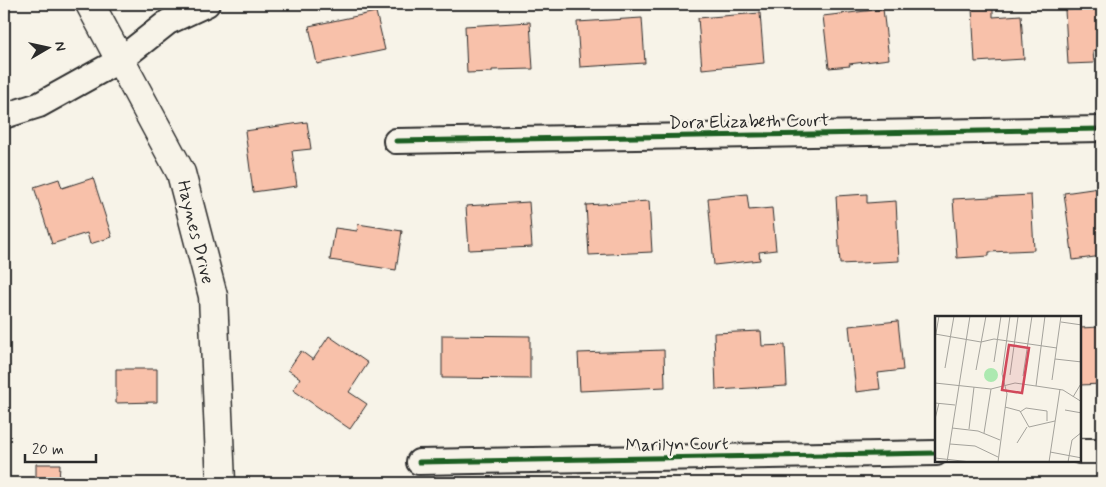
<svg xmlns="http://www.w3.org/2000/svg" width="1106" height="487" font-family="Mynerve,sans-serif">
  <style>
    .building { fill: #f8c1aa; stroke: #2b2b2b }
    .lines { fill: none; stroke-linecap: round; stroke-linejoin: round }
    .street-casing { stroke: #2b2b2b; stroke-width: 28 }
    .secondary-casing { stroke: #2b2b2b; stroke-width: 31 }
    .street { stroke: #f7f3e8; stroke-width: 24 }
    .secondary { stroke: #f7f3e8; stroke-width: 28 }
    .cycleway-casing { stroke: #f7f3e8; stroke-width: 8 }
    .cycleway { stroke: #1b5e20; stroke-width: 5 }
    .labels { text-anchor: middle; stroke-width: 5; stroke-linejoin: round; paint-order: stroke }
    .street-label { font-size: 18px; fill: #2b2b2b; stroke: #f7f3e8 }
    .inset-road { fill: none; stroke: #a5a39c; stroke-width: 1 }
    .view { fill: #d1495b; fill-opacity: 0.15; stroke: #d1495b; stroke-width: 2.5 }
    .inset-edge { fill: none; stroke: #2b2b2b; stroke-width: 2.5 }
  </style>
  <rect width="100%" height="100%" fill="#f7f3e8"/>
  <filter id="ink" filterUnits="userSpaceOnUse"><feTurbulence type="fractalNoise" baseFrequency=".02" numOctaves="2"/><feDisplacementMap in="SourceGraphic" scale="10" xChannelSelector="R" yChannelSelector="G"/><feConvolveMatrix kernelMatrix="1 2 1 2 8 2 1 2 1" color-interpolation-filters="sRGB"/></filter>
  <g filter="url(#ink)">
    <!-- building -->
    <g class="building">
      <path d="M993,6V17L1021,15L1024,59L975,62L972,8Z"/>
      <path d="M1102,8V50L1093,51L1094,63L1068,64L1065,10Z"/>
      <path d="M883,9L889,59L849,64L850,66L829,68L823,16Z"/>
      <path d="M376,12L385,50L317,64L309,26Z"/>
      <path d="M760,13L764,63L702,69L698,18Z"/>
      <path d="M642,18L645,63L580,67L577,22Z"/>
      <path d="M530,22L533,69L492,70V72L467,73L465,26Z"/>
      <path d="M307,122L311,149L292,151L297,186L253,192L245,131Z"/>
      <path d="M93,178L112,237L90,244L87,233L52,244L34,187L59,179L62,188Z"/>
      <path d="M1099,188L1101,201H1102V256L1073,260L1064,193Z"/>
      <path d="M747,194L749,210L772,208L776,250L759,252L760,260L714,265L708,198Z"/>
      <path d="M867,194V203L896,201L899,261L840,264L836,196Z"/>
      <path d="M1031,195L1034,250L989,252V256L957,258L953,199Z"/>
      <path d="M649,201L652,252L589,255L586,205Z"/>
      <path d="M529,202L532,247L469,250L466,206Z"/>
      <path d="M358,224L402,231L396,270L330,260L335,228L357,231Z"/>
      <path d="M898,321L903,370L878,373L880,389L856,392L849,326Z"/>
      <path d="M1100,327L1101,341H1102V384L1080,385V328Z"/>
      <path d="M761,331L762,346L785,345L787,386L716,390L714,333Z"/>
      <path d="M442,335L530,336V379L442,378Z"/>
      <path d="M329,336L368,363L349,392L367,404L350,429L293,390L300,378L288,370L301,351L313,360Z"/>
      <path d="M664,350L665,387L580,391L578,353Z"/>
      <path d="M116,369H157V402L116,403Z"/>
      <path d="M36,464H60L59,483H36Z"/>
    </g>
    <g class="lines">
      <!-- street casing -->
      <g class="street-casing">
        <g id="street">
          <path d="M4,116L39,105L120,60L168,22L207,4"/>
          <path d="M396,141L1102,129"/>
          <path d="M1080,451H1102"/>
          <path d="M419,462L936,453"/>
        </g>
      </g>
      <!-- secondary casing -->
      <g class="secondary-casing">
        <path id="secondary" d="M90,4L181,173L213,296L221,483"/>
      </g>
      <!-- street -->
      <use href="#street" class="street"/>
      <!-- secondary -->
      <use href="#secondary" class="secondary"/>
      <!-- cycleway casing -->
      <g class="cycleway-casing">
        <g id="cycleway">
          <path d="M396,141L1102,129"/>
          <path d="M419,462L936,453"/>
        </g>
      </g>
      <!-- cycleway -->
      <use href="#cycleway" class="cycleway"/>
    </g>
  </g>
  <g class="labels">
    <!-- street labels -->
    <g class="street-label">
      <text transform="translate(749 121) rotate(-1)" y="6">Dora Elizabeth Court</text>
      <text transform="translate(196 232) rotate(76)" y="6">Haynes Drive</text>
      <text transform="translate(677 444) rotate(-1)" y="6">Marilyn Court</text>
    </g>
  </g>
  <!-- overview -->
  <g transform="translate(935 316)">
    <rect width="146" height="146" fill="#f7f3e8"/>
    <path d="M49 59a7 7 0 1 1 14 0a7 7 0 1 1-14 0Z" fill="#ace9b0"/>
    <path class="inset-road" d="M126,6L147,9M0,18L46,26L59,23L122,32M0,23L4,0M120,43L147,46M59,46L66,0M10,52L19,0M41,54L51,0M75,59L83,1M88,60L97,0M117,64L126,0M0,67L56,73L80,67L101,70L128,74L147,86M101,70L110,0M138,81L147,66M0,87L20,89M70,91L85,95L94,111L120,105M130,94L147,97M85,96L91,92L112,95V105M0,103L4,87M17,112L43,115L65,124M34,113L39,71M49,117L56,73M82,127L92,111M15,128L40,130L63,141M115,136L147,142M0,142L36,146M12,146L35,0M63,146L72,78L67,58L75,0M114,146L125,73M133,146L137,124L147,116"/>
    <path class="view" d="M74,29L94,32L87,77L67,74Z"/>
    <rect width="146" height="146" class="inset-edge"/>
  </g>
  <!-- margin -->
  <rect width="1106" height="487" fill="none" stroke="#f7f3e8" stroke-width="20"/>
  <rect x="10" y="10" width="1086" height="467" fill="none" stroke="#2b2b2b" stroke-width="2" filter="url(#ink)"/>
  <!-- north arrow -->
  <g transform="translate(48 48) rotate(81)" stroke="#f7f3e8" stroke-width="4" paint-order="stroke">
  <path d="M0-4L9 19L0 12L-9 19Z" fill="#2b2b2b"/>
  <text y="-8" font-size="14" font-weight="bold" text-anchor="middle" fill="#2b2b2b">N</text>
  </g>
  <!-- scale -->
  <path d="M25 454v8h71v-8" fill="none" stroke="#2b2b2b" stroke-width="2.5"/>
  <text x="32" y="454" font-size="15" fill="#2b2b2b" stroke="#f7f3e8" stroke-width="4" paint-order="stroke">20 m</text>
</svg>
